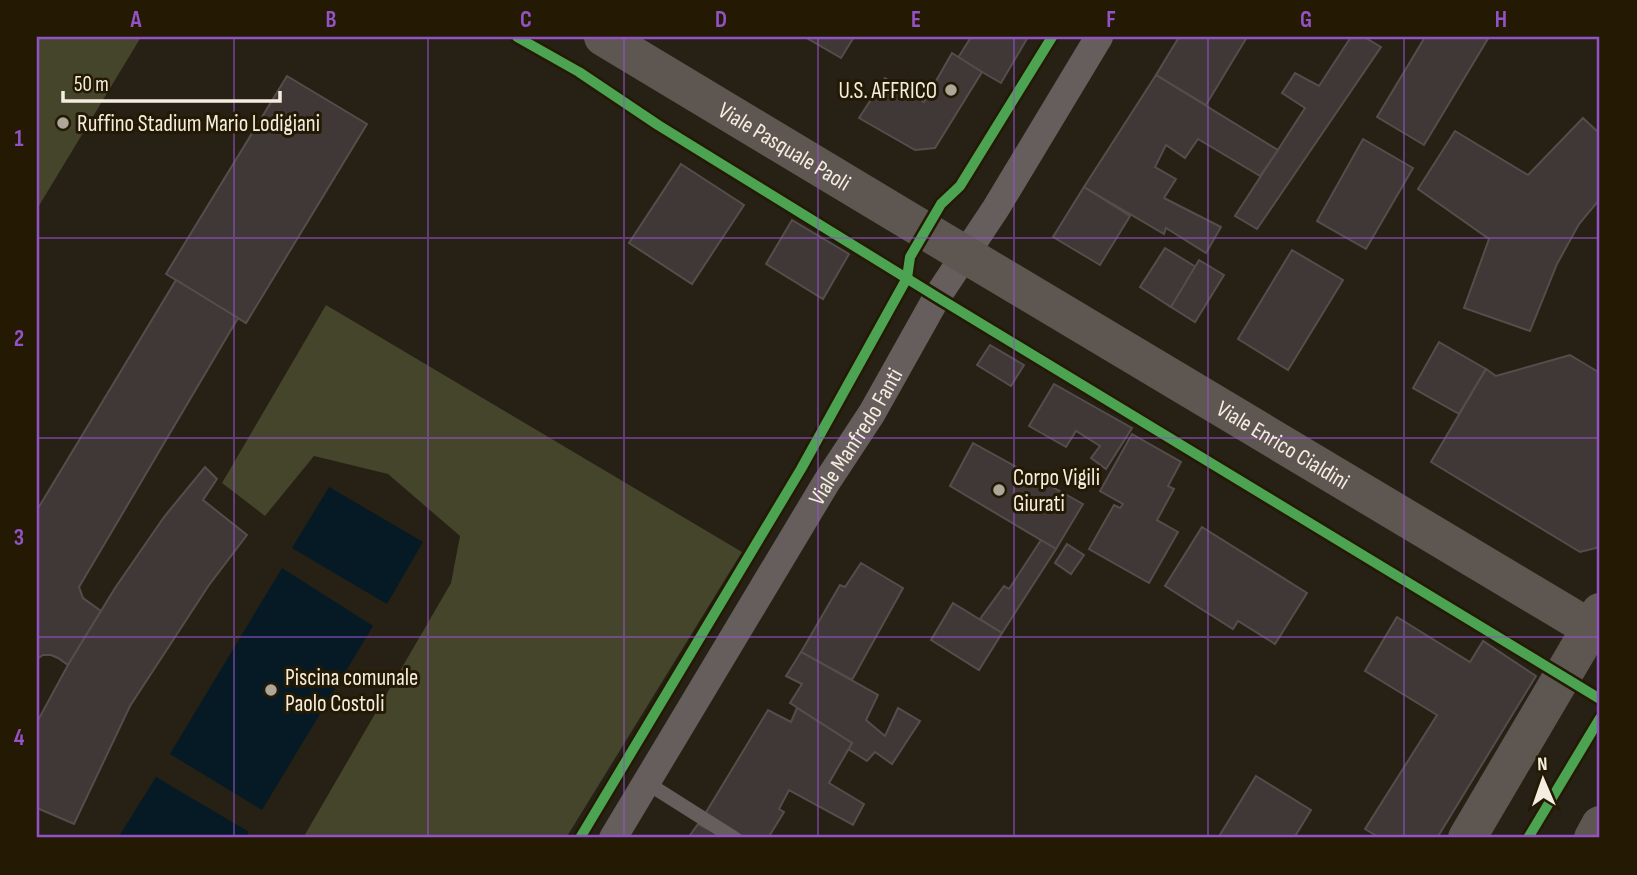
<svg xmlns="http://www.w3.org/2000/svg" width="1637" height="875" font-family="'Sofia Sans Condensed',sans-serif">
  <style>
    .green { fill: #45452c }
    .water { fill: #051a24 }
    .building { fill: #3f3836; stroke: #554d4b; stroke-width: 2 }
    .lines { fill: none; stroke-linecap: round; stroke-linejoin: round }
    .lane { stroke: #665e5c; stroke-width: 14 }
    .street { stroke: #665e5c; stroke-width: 28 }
    .secondary { stroke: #5e5651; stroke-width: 38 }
    .cycleway-casing { stroke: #241a04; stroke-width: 15 }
    .cycleway { stroke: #4ca352; stroke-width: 10 }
    .grid { fill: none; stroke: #9353c6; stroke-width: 2; stroke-opacity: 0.55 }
    .poi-dot { fill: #ada699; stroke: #241a04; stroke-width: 2.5 }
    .labels { text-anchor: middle; stroke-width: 6; stroke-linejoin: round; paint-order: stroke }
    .poi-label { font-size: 23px; fill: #f5eee0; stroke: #241a04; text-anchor: start }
    .street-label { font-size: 23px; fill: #f5eee0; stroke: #241a04 }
    .neatline { fill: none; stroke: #9353c6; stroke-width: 2.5 }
    .grid-label { font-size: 23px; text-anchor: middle; font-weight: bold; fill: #9353c6 }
  </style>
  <rect width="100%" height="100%" fill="#262015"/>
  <!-- green -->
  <g class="green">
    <path d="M37,37H141L37,209Z"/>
    <path d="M326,305L742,552L566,838H303L451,583L460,536L388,474L314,456L265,516L222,483Z"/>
  </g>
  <!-- water -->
  <g class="water">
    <path d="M329,487L423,542L387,604L292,548Z"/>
    <path d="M282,568L373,626L262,810L170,754Z"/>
    <path d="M156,777L249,832L245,838H118Z"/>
  </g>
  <!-- building -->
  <g class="building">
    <path d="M805,37H854L841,58Z"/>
    <path d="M971,37H1028L1001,83L958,58Z"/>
    <path d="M1179,37H1247L1206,105L1156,75Z"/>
    <path d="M1351,37H1364L1381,47L1257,229L1235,216L1305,108L1282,93L1295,73L1319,86Z"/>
    <path d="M1425,37H1489L1424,145L1377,117Z"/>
    <path d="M952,53L982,72L935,148L915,150L859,118L885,78L924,102Z"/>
    <path d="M1156,75L1278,150L1260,176L1198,139L1185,158L1166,145L1155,167L1176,179L1164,198L1221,227L1206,253L1166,228L1164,234L1084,187Z"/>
    <path d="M287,76L367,124L246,323L166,274Z"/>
    <path d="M1583,118L1600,134V199L1579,224L1557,264L1530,331L1464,308L1489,239L1418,189L1455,131L1528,175Z"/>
    <path d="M1363,139L1413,168L1366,249L1317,221Z"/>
    <path d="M681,164L744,205L692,284L629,243Z"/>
    <path d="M1084,187L1130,216L1100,265L1053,237Z"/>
    <path d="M792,220L849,254L823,299L766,264Z"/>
    <path d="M1165,248L1196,267L1171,307L1140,287Z"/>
    <path d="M1292,250L1343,280L1288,370L1238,339Z"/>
    <path d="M1199,260L1224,275L1195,322L1171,307Z"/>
    <path d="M176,280L238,318L79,587L83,598L101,611L68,665L58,658L51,655H43L37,659V510Z"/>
    <path d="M1439,342L1486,369L1459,414L1413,388Z"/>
    <path d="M990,345L1024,365L1011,386L977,365Z"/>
    <path d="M1570,355L1600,373V547L1580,552L1431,462L1486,369L1496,376Z"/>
    <path d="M1054,384L1132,428L1106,469L1091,458L1100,446L1076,431L1066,447L1029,426Z"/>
    <path d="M1132,434L1181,462L1168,486L1174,489L1157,520L1178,532L1149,583L1089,549L1114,505L1120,508L1123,504L1100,491Z"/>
    <path d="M973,443L1083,504L1056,549L950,486Z"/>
    <path d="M205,467L217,479L203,500L247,535L209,585L130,706L74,824L37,808V722L68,665L115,588L164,517Z"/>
    <path d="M1202,527L1307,593L1275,644L1238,621L1233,629L1165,586Z"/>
    <path d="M1041,540L1056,549L1002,633L980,619L1004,586L1009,589Z"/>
    <path d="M1067,544L1084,555L1071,574L1055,563Z"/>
    <path d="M861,563L903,588L852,680L801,652L840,585L845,587Z"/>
    <path d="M953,603L1002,633L979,670L931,640Z"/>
    <path d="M1397,617L1470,662L1483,641L1536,676L1437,838H1380L1365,829L1437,715L1365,671Z"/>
    <path d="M801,652L878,695L866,720L885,736L898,708L920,721L892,764L875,752L867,761L848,749L852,743L790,703L802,684L786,676Z"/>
    <path d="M797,708L852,743L829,783L864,804L853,825L789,790L779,809L784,812L768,838H746L705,814L768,710L791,722Z"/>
    <path d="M1256,776L1311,810L1294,838H1218Z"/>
    <path d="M698,824L725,838H688Z"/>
  </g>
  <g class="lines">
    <!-- lane -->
    <path class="lane" d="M647,783L734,838"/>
    <!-- street -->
    <path class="street" id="s1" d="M613,838L826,483L872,413L937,297L996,208L1099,37"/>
    <!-- secondary -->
    <g class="secondary">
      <path id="s2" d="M603,37L919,227L1600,634"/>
      <path d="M1467,838L1600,612"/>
      <path d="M1593,838L1600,825"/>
    </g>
    <!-- cycleway casing -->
    <g class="cycleway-casing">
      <g id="cycleway">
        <path d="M517,37L579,72L658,125L937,297L1600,699"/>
        <path d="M580,838L801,469L907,278L910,257L941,204L960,186L1052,37"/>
        <path d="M1528,838L1600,718"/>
      </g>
    </g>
    <!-- cycleway -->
    <use href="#cycleway" class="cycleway"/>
  </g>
  <!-- grid -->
  <path class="grid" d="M234,37V838M428,37V838M624,37V838M818,37V838M1014,37V838M1208,37V838M1404,37V838M37,238H1600M37,438H1600M37,637H1600"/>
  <!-- markers -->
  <g class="poi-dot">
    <circle cx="951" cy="90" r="7"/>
    <circle cx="63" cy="123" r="7"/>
    <circle cx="999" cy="490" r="7"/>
    <circle cx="271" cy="690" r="7"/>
  </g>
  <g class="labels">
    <!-- poi labels -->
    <g class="poi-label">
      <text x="937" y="98" text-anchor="end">U.S. AFFRICO</text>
      <text x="77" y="131">Ruffino Stadium Mario Lodigiani</text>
      <text x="1013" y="485">Corpo Vigili<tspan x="1013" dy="26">Giurati</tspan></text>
      <text x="285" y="685">Piscina comunale<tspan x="285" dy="26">Paolo Costoli</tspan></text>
    </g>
    <!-- street labels -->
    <g class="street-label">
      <text dy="8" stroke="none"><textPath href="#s2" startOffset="212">Viale Pasquale Paoli</textPath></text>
      <text dy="8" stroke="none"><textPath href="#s1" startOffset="469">Viale Manfredo Fanti</textPath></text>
      <text dy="8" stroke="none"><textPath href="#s2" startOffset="793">Viale Enrico Cialdini</textPath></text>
    </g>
  </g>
  <!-- border -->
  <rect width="1637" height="875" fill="none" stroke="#241a04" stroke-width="77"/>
  <!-- north arrow -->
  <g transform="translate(1543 780) rotate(358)" stroke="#241a04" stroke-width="5" paint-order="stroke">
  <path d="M0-5L12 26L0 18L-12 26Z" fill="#f5eee0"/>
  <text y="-10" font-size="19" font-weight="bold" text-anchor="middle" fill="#f5eee0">N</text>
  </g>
  <!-- scale -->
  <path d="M63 91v10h217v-10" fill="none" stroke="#f5eee0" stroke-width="3.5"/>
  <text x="74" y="91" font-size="21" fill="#f5eee0" stroke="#241a04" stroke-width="5" paint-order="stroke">50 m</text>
  <rect x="38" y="38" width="1560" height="798" class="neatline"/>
  <g class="grid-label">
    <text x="136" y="27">A</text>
    <text x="331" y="27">B</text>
    <text x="526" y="27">C</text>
    <text x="721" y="27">D</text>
    <text x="916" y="27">E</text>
    <text x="1111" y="27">F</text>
    <text x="1306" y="27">G</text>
    <text x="1501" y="27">H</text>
    <text x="19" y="146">1</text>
    <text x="19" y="346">2</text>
    <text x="19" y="545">3</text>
    <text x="19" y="745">4</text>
  </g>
</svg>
